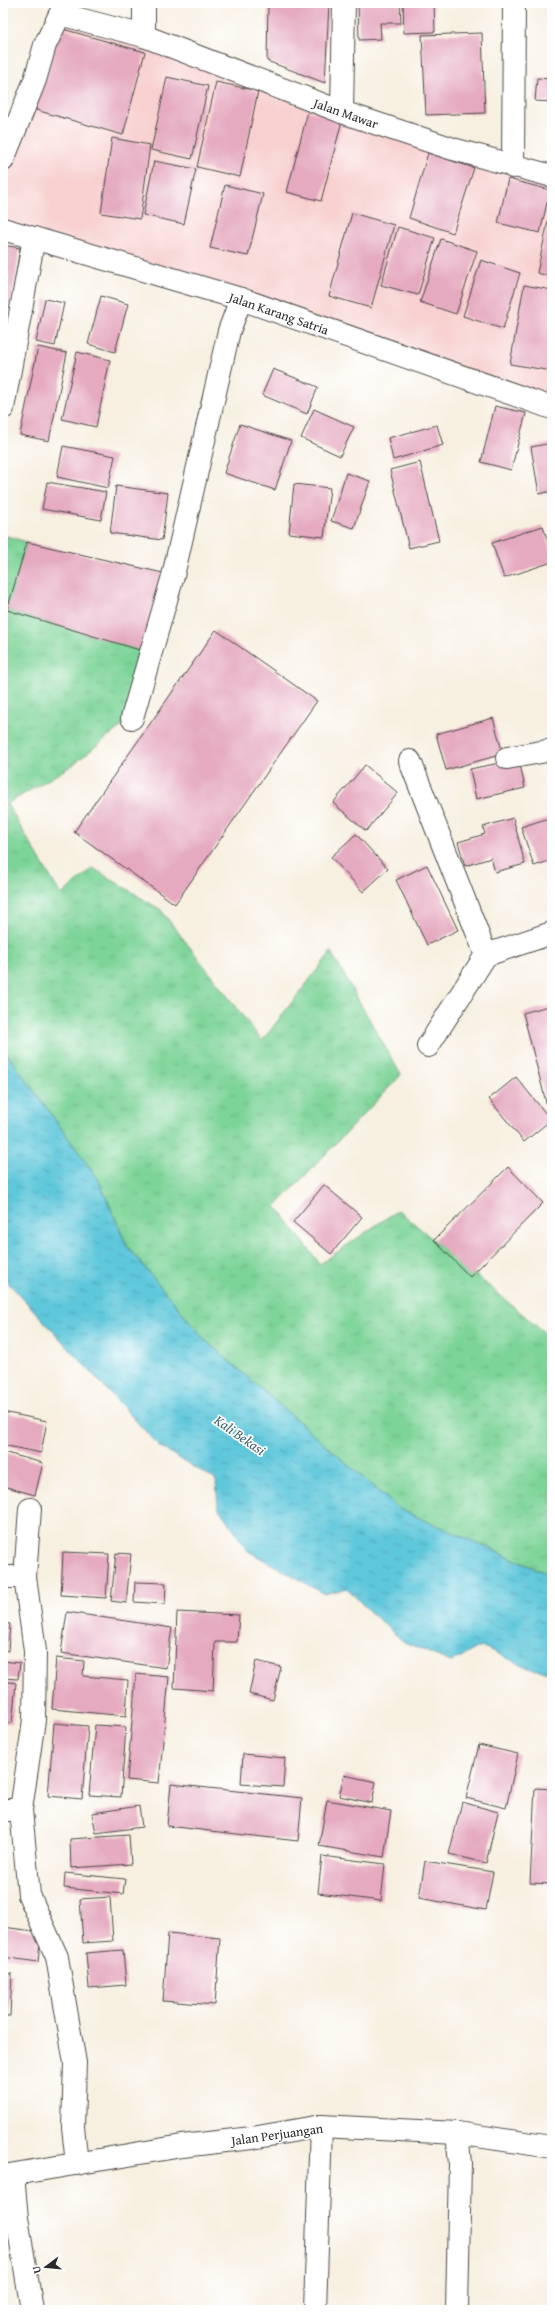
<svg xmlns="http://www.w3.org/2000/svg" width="555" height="2313" font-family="'Gentium Book Plus',serif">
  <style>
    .built { fill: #f7d0cf }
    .grass { fill: url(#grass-tufts); stroke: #548062 }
    .water { fill: url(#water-ripples); stroke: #457983 }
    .building { fill: #e5a9c0 }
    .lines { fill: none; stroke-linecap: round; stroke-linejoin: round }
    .minor-casing { stroke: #4a4946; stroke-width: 24 }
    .tertiary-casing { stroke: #4a4946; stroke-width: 24 }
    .primary-casing { stroke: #4a4946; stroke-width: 24 }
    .minor { stroke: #fff; stroke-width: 22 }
    .tertiary { stroke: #fff; stroke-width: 22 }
    .primary { stroke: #fff; stroke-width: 22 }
    .labels { text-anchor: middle; stroke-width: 3.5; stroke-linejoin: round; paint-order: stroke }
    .street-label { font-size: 13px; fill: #2b2b2b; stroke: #fff }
    .water-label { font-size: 14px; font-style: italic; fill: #3d6269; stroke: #fff }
  </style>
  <defs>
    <pattern id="grass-tufts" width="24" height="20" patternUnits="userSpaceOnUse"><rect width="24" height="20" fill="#7dd498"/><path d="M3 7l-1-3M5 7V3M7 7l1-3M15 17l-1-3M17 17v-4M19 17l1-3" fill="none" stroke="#6cb683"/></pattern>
    <pattern id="water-ripples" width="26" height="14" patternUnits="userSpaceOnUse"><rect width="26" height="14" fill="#5fc7db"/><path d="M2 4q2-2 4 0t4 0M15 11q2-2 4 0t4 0" fill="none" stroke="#4fa2b2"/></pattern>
  </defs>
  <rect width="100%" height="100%" fill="#fff"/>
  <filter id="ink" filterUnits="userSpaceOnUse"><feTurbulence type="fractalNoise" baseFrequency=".025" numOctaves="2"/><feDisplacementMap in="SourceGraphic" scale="8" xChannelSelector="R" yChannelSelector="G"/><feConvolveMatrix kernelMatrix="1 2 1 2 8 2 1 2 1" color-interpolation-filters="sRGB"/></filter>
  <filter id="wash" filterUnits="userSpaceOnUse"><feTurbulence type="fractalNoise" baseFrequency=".012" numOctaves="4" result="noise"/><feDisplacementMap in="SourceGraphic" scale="16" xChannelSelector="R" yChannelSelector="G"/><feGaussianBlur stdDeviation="0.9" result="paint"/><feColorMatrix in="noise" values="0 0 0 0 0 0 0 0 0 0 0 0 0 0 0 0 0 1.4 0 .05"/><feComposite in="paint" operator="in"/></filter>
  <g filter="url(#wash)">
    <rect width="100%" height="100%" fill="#f7f0e1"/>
    <!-- built -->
    <path class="built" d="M60,14L552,176V408L3,229V160Z"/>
    <!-- grass -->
    <path class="grass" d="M3,535L27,542L8,610L151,653L132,718L71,766L7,804L61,895L93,868L161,910L262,1041L331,952L401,1075L276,1206L320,1264L398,1210L552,1339V1576L399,1509L205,1340L127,1246L98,1179L3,1048Z"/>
    <!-- water -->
    <path class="water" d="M3,1048L98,1179L127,1246L205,1340L399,1509L552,1576V1672L531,1669L481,1646L451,1662L404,1642L368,1610L347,1588L325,1594L248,1551L218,1507L216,1480L160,1447L3,1277Z"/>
    <g id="blocks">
      <!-- building -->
      <g class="building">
        <path d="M268,3H329L325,83L267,61Z"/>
        <path d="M358,3H400L401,23H380L381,39L359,40Z"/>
        <path d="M403,3H434L435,32L404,33Z"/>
        <path d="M59,28L145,52L123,135L36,110Z"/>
        <path d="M482,33L485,113L426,115L422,35Z"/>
        <path d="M167,77L208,86L192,159L151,150Z"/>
        <path d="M537,78L552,79V102L535,101Z"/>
        <path d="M216,82L258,91L240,177L197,167Z"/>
        <path d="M3,90L8,91L4,114H3Z"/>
        <path d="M308,111L342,121L321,201L287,192Z"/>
        <path d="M112,138L150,145L140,219L101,213Z"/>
        <path d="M428,153L474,168L453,233L409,218Z"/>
        <path d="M154,161L196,169L184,224L143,215Z"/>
        <path d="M508,179L550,190L540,233L498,223Z"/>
        <path d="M225,185L263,194L248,256L210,248Z"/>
        <path d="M551,207H552V277L537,273Z"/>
        <path d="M352,213L394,225L371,308L329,296Z"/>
        <path d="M398,227L435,238L418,295L381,285Z"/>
        <path d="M441,239L477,251L456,314L420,302Z"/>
        <path d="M3,245L20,248L4,350H3Z"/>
        <path d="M481,260L520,273L503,329L463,316Z"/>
        <path d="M524,285L552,290V371L510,364Z"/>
        <path d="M101,296L128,304L115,352L88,344Z"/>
        <path d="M45,299L64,303L55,346L36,342Z"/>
        <path d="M38,347L67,353L49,441L20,435Z"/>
        <path d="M77,352L110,360L96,427L62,419Z"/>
        <path d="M273,369L318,387L307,414L262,395Z"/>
        <path d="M495,406L526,413L511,470L481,462Z"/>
        <path d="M314,409L354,427L340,456L301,438Z"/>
        <path d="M240,424L291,441L275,490L224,473Z"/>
        <path d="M437,425L443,445L393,460L388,438Z"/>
        <path d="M552,443V491L539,494L531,447Z"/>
        <path d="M63,446L115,456L108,488L57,477Z"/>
        <path d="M420,462L439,541L409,548L390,470Z"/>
        <path d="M346,473L370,481L354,528L331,521Z"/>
        <path d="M47,482L106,492L101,520L42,509Z"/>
        <path d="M294,484L330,488L324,537L289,533Z"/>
        <path d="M116,486L168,493L162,540L110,533Z"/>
        <path d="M543,526L552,555V562L504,578L492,543Z"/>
        <path d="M27,542L163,573L143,651L7,610Z"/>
        <path d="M552,621V636H551L548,622Z"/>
        <path d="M216,630L317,701L175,904L74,832Z"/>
        <path d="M493,718L503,754L446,770L436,734Z"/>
        <path d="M519,759L525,788L476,799L470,769Z"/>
        <path d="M365,765L398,793L366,831L333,803Z"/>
        <path d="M552,817V860L534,866L521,827Z"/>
        <path d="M513,818L525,864L495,872L491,858L465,866L458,842L485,834L483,827Z"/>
        <path d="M356,834L388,869L363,892L331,857Z"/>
        <path d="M427,865L458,930L427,945L396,880Z"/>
        <path d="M552,1005V1109L548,1110L523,1013Z"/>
        <path d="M516,1077L551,1120L524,1142L489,1099Z"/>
        <path d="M508,1167L543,1203L470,1277L434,1240Z"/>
        <path d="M324,1185L362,1217L331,1254L293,1222Z"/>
        <path d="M3,1412L47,1421L41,1453L3,1445Z"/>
        <path d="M3,1452L43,1463L35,1495L3,1486Z"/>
        <path d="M63,1552L109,1554L106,1598L61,1595Z"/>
        <path d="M116,1553L131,1554L126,1603L111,1601Z"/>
        <path d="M135,1582L166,1583L165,1604L134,1602Z"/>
        <path d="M67,1612L172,1628L166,1668L61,1653Z"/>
        <path d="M177,1612L239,1615L237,1642H215L213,1691L174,1688Z"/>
        <path d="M3,1623L10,1624L8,1651L3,1650Z"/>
        <path d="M56,1658L84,1661L83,1676L128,1680L126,1716L52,1709Z"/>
        <path d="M3,1661L20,1663L18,1679L3,1678Z"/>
        <path d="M256,1661L281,1667L273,1700L249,1694Z"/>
        <path d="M136,1674L169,1677L159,1783L127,1780Z"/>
        <path d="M3,1681L16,1683L12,1723H3Z"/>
        <path d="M54,1723L88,1726L82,1799L48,1796Z"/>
        <path d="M95,1725L126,1727L121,1797L89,1795Z"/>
        <path d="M479,1745L518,1754L506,1808L466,1798Z"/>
        <path d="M243,1754L285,1758L283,1787L241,1784Z"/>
        <path d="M344,1775L376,1782L372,1803L339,1796Z"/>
        <path d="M171,1784L302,1798L298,1841L167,1826Z"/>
        <path d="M535,1788L552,1789V1884L530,1883Z"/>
        <path d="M327,1800L391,1811L384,1857L319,1846Z"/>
        <path d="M462,1802L498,1812L486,1863L449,1854Z"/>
        <path d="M139,1806L142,1827L96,1833L92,1813Z"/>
        <path d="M129,1835L131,1864L71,1868L70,1839Z"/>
        <path d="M322,1856L385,1864L381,1901L318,1893Z"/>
        <path d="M425,1861L493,1872L486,1910L419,1898Z"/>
        <path d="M65,1873L125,1879L123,1894L64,1888Z"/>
        <path d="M110,1897L113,1941L83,1943L80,1899Z"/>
        <path d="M3,1927L41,1932L38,1962L3,1957Z"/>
        <path d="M168,1933L220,1938L215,2005L163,2001Z"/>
        <path d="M123,1950L126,1985L89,1988L86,1953Z"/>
        <path d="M3,1973L12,1974L10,2016H3Z"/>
      </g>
    </g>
  </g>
  <g filter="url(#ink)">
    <use href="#blocks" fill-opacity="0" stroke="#4a4946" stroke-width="1"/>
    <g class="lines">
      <!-- minor casing -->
      <g class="minor-casing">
        <g id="minor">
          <path d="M144,36V3"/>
          <path d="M342,112L344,3"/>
          <path d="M3,160L35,80L45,45L60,14L144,36L342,112L453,149L552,176"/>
          <path d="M513,167L514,3"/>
          <path d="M3,408L34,238"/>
          <path d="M132,718L173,576L229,331L241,299"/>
          <path d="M507,758L552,750"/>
          <path d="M410,761L486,955"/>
          <path d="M428,1046L486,955L552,933"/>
          <path d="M30,1509L25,1577L35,1651L34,1720L21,1810L29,1895L57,1957L75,2063L73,2127L77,2164"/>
          <path d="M3,1577H25"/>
          <path d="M3,1810H21"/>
          <path d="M457,2133L460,2163L457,2310"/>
          <path d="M13,2175L17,2218L32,2310"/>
          <path d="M315,2310L321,2126"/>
        </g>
      </g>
      <!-- tertiary casing -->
      <g class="tertiary-casing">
        <path id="tertiary" d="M3,229L241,299L552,408"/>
      </g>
      <!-- primary casing -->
      <g class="primary-casing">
        <path id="primary" d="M3,2176L182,2146L252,2138L321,2126L457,2133L552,2147"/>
      </g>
      <!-- minor -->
      <use href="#minor" class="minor"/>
      <!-- tertiary -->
      <use href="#tertiary" class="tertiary"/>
      <!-- primary -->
      <use href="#primary" class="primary"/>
    </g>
  </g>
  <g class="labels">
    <!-- street labels -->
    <g class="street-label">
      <text transform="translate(346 113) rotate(19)" y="5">Jalan Mawar</text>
      <text transform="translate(279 313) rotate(19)" y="5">Jalan Karang Satria</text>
      <text transform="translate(277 2134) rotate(-8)" y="5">Jalan Perjuangan</text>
    </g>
    <!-- water labels -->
    <g class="water-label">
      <text transform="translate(240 1435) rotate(35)" y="5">Kali Bekasi</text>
    </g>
  </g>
  <!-- margin -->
  <rect width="555" height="2313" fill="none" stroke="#fff" stroke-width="16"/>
  <!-- north arrow -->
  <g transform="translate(46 2267) rotate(254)" stroke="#ffffff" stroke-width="3" paint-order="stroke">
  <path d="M0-3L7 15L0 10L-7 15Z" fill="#2b2b2b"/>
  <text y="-6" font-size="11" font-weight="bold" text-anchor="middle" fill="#2b2b2b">U</text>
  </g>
</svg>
